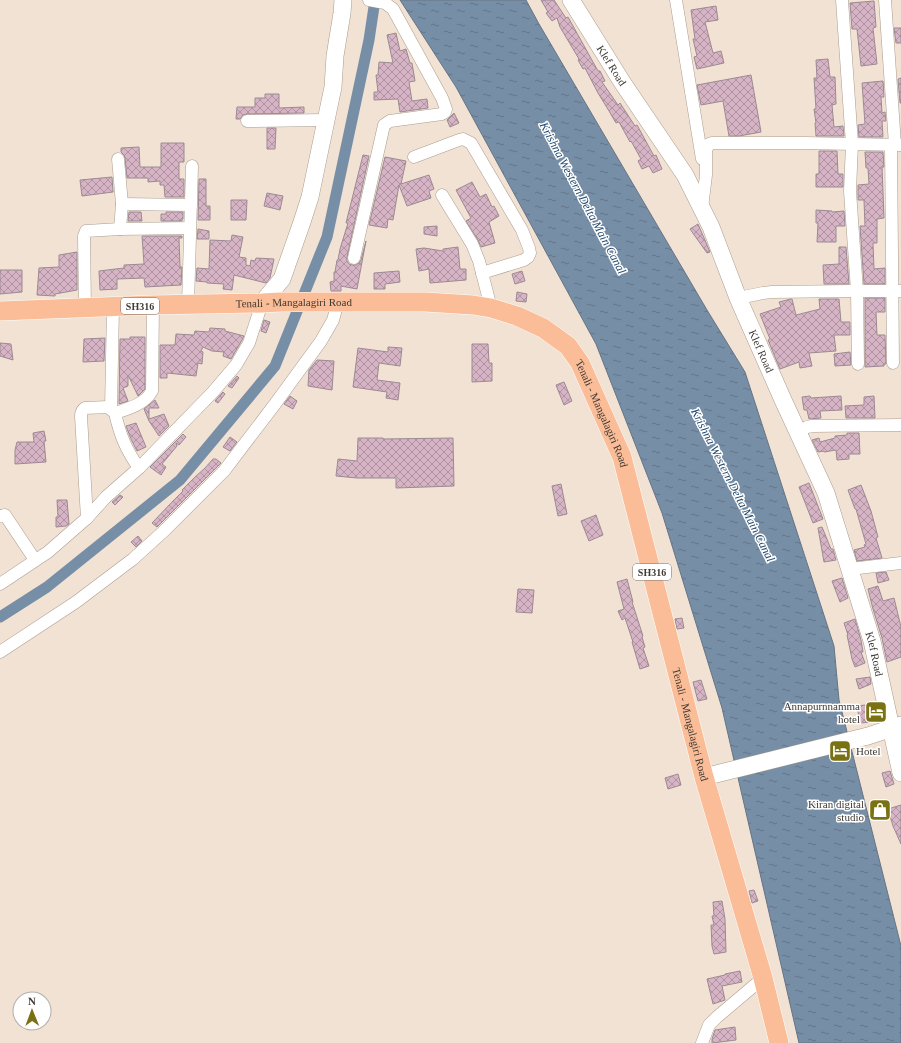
<svg xmlns="http://www.w3.org/2000/svg" width="901" height="1043" font-family="Georgia,serif">
  <style>
    .water { fill: url(#water-ripples); stroke: #667484 }
    .lines { fill: none; stroke-linecap: round; stroke-linejoin: round }
    .canal { stroke: #778ea7; stroke-width: 11 }
    .building { fill: url(#building-cross-hatch); stroke: #9c8a93 }
    .street-casing { stroke: #aa9d8f; stroke-width: 13 }
    .secondary-casing { stroke: #aa9d8f; stroke-width: 18 }
    .primary-casing { stroke: #fff; stroke-width: 20 }
    .street { stroke: #fff; stroke-width: 12 }
    .secondary { stroke: #fff; stroke-width: 17 }
    .primary { stroke: #fabd97; stroke-width: 19 }
    .labels { text-anchor: middle; stroke-width: 3; stroke-linejoin: round; paint-order: stroke }
    .shield { fill: #fff; stroke: #787470; stroke-width: 1 }
    .shield-label { font-size: 10px; font-weight: bold; fill: #3e3933 }
    .street-label { font-size: 11px; fill: #3e3933; stroke: #fff }
    .poi-label { font-size: 11px; fill: #3e3933; stroke: #fff; text-anchor: end }
    .water-label { font-size: 12px; font-style: italic; fill: #244a6f; stroke: #fff }
  </style>
  <defs>
    <pattern id="water-ripples" width="26" height="14" patternUnits="userSpaceOnUse"><rect width="26" height="14" fill="#778ea7"/><path d="M2 4q2-2 4 0t4 0M15 11q2-2 4 0t4 0" fill="none" stroke="#637589"/></pattern>
    <pattern id="building-cross-hatch" width="8" height="8" patternUnits="userSpaceOnUse"><rect width="8" height="8" fill="#d7b4c5"/><path d="M0 0l8 8M0 8l8-8" fill="none" stroke="#b093a1"/></pattern>
  </defs>
  <rect width="100%" height="100%" fill="#f1e2d3"/>
  <!-- water -->
  <path class="water" d="M400,0H526L539,24L707,310L745,372L834,646L839,700L901,946V1043H799L722,708L662,513L596,344L456,87Z"/>
  <g class="lines">
    <!-- canal -->
    <path class="canal" d="M0,617L47,587L180,480L275,366L327,237L369,40L375,0"/>
  </g>
  <!-- building -->
  <g class="building">
    <path d="M541,0H554L566,18L568,17L598,71H600L605,81L602,82L618,105L620,103L635,126L637,125L654,156L656,155L662,169L653,173L649,166L642,169L638,161L641,159L631,141L630,142L619,122L616,123L609,111L598,93L585,68L583,69L578,60L579,59L560,27L557,18L552,21L546,13L548,12Z"/>
    <path d="M874,1L876,27L873,28L877,64L861,66L857,29H852L850,3Z"/>
    <path d="M716,6L718,20L705,22L713,53L721,51L724,63L697,69L694,57L697,56L693,39H695L691,10Z"/>
    <path d="M894,28H901V43H896Z"/>
    <path d="M396,33L400,51L406,49L410,63H412L415,81L409,82L412,101L427,99L428,108L400,112L398,99L374,100V92H378L376,75H378L379,62L393,63L387,35Z"/>
    <path d="M828,59L830,77H835L836,104L832,105L834,127L843,126L844,136H816L815,123H816L814,109H816L814,78H817L816,60Z"/>
    <path d="M751,75L761,132L739,136H729L723,101L701,105L697,85Z"/>
    <path d="M901,78V103H900L898,79Z"/>
    <path d="M883,81L884,97H881L882,113L885,112L886,121H882L883,137H859L858,125L865,124L862,83Z"/>
    <path d="M265,94H279V108L304,107V113L247,114L243,115L240,119H236L237,107H255V98H265Z"/>
    <path d="M454,113L459,123L450,127L447,120Z"/>
    <path d="M267,128H276L275,149H267Z"/>
    <path d="M161,143H184V162H179V179H184V197H165L164,185H160V181L148,182V178H127L125,158L124,155L121,152V148L139,147L140,167H161Z"/>
    <path d="M819,151H837L838,174H843V187H816V174H819Z"/>
    <path d="M865,152H883L884,167H882L884,218L877,219V243H873L874,269L885,268V284H864L860,226H865L864,200H858V185L869,184L868,168H866Z"/>
    <path d="M363,155L369,156L347,257V261L349,264L352,265H356L359,263L361,260L366,241L359,278L357,289L341,286V291H331L330,282L334,281V272H335L337,260H338L340,249L348,223H346Z"/>
    <path d="M385,157L406,161L401,184L429,175L434,189L429,191L431,198L407,206L399,185L393,220L388,219L387,228L369,225Z"/>
    <path d="M112,177L113,192L82,196L80,180Z"/>
    <path d="M199,179H206V206H210V220H198Z"/>
    <path d="M472,182L480,197L486,194L492,207L494,206L499,216L489,222L495,243L481,247L478,240L466,221L471,218L456,190Z"/>
    <path d="M267,193L283,196L280,210L264,206Z"/>
    <path d="M231,200H247L246,220H231Z"/>
    <path d="M816,210L832,211V212L844,211L845,226H836V242H817L818,223H816Z"/>
    <path d="M129,212H141L142,221H128Z"/>
    <path d="M166,212H183V219H182V221H161V214H166Z"/>
    <path d="M698,224L710,252L707,253L690,229Z"/>
    <path d="M437,226V236L424,234V227Z"/>
    <path d="M198,229L209,231V239H197Z"/>
    <path d="M232,235L243,237L239,257L246,258V265L250,266L251,260L255,261L256,258L274,259L270,278L266,283L234,275L232,290L223,289L224,284L207,283V282L196,281L197,268L209,269L210,240L231,241Z"/>
    <path d="M142,236H182V238H179L180,267H182L181,285L145,287L144,278L117,279V289L100,290L99,271L124,268V265L144,264Z"/>
    <path d="M458,247L460,269H466V280L430,283L429,269L419,271L416,249L424,248L443,251V249Z"/>
    <path d="M839,247H846L849,284H824L823,265L839,264Z"/>
    <path d="M77,252V290L55,294V296L37,295L39,268L59,267V255Z"/>
    <path d="M0,270H22V292L0,294Z"/>
    <path d="M399,271L400,282L385,284V289H374V273Z"/>
    <path d="M522,271L525,281L515,284L512,274Z"/>
    <path d="M517,292L527,294L526,302L516,301Z"/>
    <path d="M865,298H885V312H876L877,335H885L886,364H884V366L865,367Z"/>
    <path d="M791,299H792L796,315L820,309L819,299H839L841,322H850V335H834L836,351L809,353L812,366L800,368L799,362L780,369L768,340L770,339L760,314L781,307L779,302Z"/>
    <path d="M264,320L270,322L266,333L261,331Z"/>
    <path d="M210,328L225,329V331L244,336L242,340L231,359L223,356L224,352L212,351L203,347L201,351L203,352L202,364L198,363L196,376L167,373V378H160V345H175L176,334L194,335L195,331L209,332Z"/>
    <path d="M130,337H145V389L138,396L128,375V386L123,388L128,401L119,404L120,339H130Z"/>
    <path d="M105,338L104,361L83,362L84,339Z"/>
    <path d="M0,343L11,344L13,360L0,356Z"/>
    <path d="M472,344H488L489,363H492V381L472,382Z"/>
    <path d="M388,347L402,348L400,366L379,363L377,380L400,383L398,400L386,398L387,392L353,387L358,348L388,352Z"/>
    <path d="M850,352L851,365L835,366L834,354Z"/>
    <path d="M317,360L334,361L332,390L308,386L309,370Z"/>
    <path d="M237,376L239,378L232,388L228,386Z"/>
    <path d="M564,382L572,401L564,405L556,385Z"/>
    <path d="M223,392L225,394L218,403L215,401Z"/>
    <path d="M290,396L297,401L293,409L284,404Z"/>
    <path d="M810,396L811,398L841,396L842,410L820,411L821,418L809,419L807,410H804L802,397Z"/>
    <path d="M874,396L875,418H846L845,406L864,405V397Z"/>
    <path d="M155,400L159,408H149V419L164,414L169,426L159,436L149,421L144,409Z"/>
    <path d="M136,423L146,447L137,451L131,439L126,426Z"/>
    <path d="M44,431L46,441H44L46,462L15,464V450L17,442H34L33,433Z"/>
    <path d="M847,433H859L860,454H849V459L837,460L836,450L824,452V451L818,452L812,440L819,438L820,442L835,438V436L847,435Z"/>
    <path d="M183,434L186,437L179,445L176,443L177,446L162,464L166,467L161,475L150,467Z"/>
    <path d="M230,437L237,442L230,451L223,447Z"/>
    <path d="M358,438H383V439L453,438L454,486L396,488V478H357L336,476L338,459L357,461Z"/>
    <path d="M213,459H216L221,463L157,527L152,523L173,501L183,491L182,490L194,478L205,468Z"/>
    <path d="M809,483L823,519L813,523L799,487Z"/>
    <path d="M561,484L567,514L558,516L552,486Z"/>
    <path d="M861,485L871,511L878,537L876,538L882,558L857,561L854,550L865,547L864,545L866,544L856,509H855L848,490Z"/>
    <path d="M120,495L123,497L115,505L112,502Z"/>
    <path d="M57,500H67L69,524L66,526L56,527V517H58Z"/>
    <path d="M596,515L603,535L589,541L581,521Z"/>
    <path d="M822,527L831,549H833L836,560L824,562L818,528Z"/>
    <path d="M138,536L142,541L136,547L131,542Z"/>
    <path d="M886,572L889,580L878,583L876,573Z"/>
    <path d="M842,578L848,598L840,602L832,581Z"/>
    <path d="M627,579L633,602H632L643,636L642,637L645,647L643,648L649,666L640,669L632,642H633L625,618L622,620L618,611L624,609L617,582Z"/>
    <path d="M878,586L883,601L894,598L901,627V657L887,662L882,638L873,609L868,589Z"/>
    <path d="M518,589L534,590L532,613L516,612Z"/>
    <path d="M682,618L684,628L677,629L675,619Z"/>
    <path d="M855,619L861,640L863,652H861L865,663L855,667L852,659L847,635H848L844,623Z"/>
    <path d="M870,677L871,684L859,689L856,679Z"/>
    <path d="M701,680L707,699L698,701L693,682Z"/>
    <path d="M865,705L871,722L860,723L857,706Z"/>
    <path d="M890,771L894,784L886,787L882,773Z"/>
    <path d="M678,774L681,785L668,789L665,778Z"/>
    <path d="M901,805V844L893,826L888,809Z"/>
    <path d="M754,890L758,901L752,903L749,891Z"/>
    <path d="M722,901L725,919L726,952L714,954L712,946L711,925H714L712,916H714L713,902Z"/>
    <path d="M740,971L742,982L722,986L725,1000L713,1004L707,979L725,975V974Z"/>
    <path d="M735,1027L736,1040L712,1043V1039L715,1030Z"/>
  </g>
  <g class="lines">
    <!-- street casing -->
    <g class="street-casing">
      <g id="street">
        <path d="M676,0L702,159"/>
        <path d="M842,0L852,144L850,191L857,291L858,364"/>
        <path d="M885,0L895,145"/>
        <path d="M247,121L326,120"/>
        <path d="M891,145L893,363"/>
        <path d="M414,157L459,140L463,139L471,143L522,230L529,248L530,253L528,257L524,260L482,273"/>
        <path d="M118,159L122,204L120,229"/>
        <path d="M442,195L472,244L479,261L491,308"/>
        <path d="M122,204L191,205"/>
        <path d="M702,208L706,175V150L709,144L712,143H805L901,145"/>
        <path d="M354,258L384,125L390,121L442,114L445,112L446,109L442,98L393,9L385,3L369,0"/>
        <path d="M738,298L763,293L772,292L849,291H901"/>
        <path d="M188,305L192,166"/>
        <path d="M85,308L84,236L86,231L120,229L190,228"/>
        <path d="M111,409L113,307"/>
        <path d="M115,413C128,409 145,404 152,391L153,305"/>
        <path d="M798,432L807,427L812,426L901,425"/>
        <path d="M0,516L5,515L35,560"/>
        <path d="M87,518L81,416C81,412 82,410 85,408L108,407L115,413C120,435 126,450 139,468"/>
        <path d="M850,569L901,563"/>
        <path d="M0,584L48,552L87,518L106,497L139,468L213,392L236,365L249,343L262,303"/>
        <path d="M0,652L76,602L133,559L165,530L224,471L275,404L321,341L333,320L338,302"/>
        <path d="M702,1043L709,1025L717,1017L763,978"/>
      </g>
    </g>
    <!-- secondary casing -->
    <g class="secondary-casing">
      <g id="secondary">
        <path id="s1" d="M571,0L622,82L685,175L711,227L738,298L783,400L826,493L872,641L901,773"/>
        <path d="M262,303L282,279L302,222L310,197L333,87L335,56L342,13L343,0"/>
        <path d="M704,777L868,736L901,725"/>
      </g>
    </g>
    <!-- primary casing -->
    <g class="primary-casing">
      <g id="primary">
        <path id="s2" d="M0,311L153,305L262,303L281,302H425L473,305L491,308L517,316L543,328L568,346L580,363L622,457L704,777L763,978L779,1043"/>
      </g>
    </g>
    <!-- street -->
    <use href="#street" class="street"/>
    <!-- secondary -->
    <use href="#secondary" class="secondary"/>
    <!-- primary -->
    <use href="#primary" class="primary"/>
  </g>
  <!-- icons -->
  <defs>
    <g id="hotel-square" transform="scale(1.15)"><rect x="-9" y="-9" width="18" height="18" rx="4" fill="#7a7113" stroke="#fff"/><path d="M-6-4.5h1.5V1H6V5H4.5V3h-9V5H-6ZM-4 0a1.8 1.8 0 1 1 3.6 0ZM.5 0V-2.5h3Q6-2.5 6 0Z" fill="#fff"/></g>
    <g id="shop-square" transform="scale(1.15)"><rect x="-9" y="-9" width="18" height="18" rx="4" fill="#7a7113" stroke="#fff"/><path d="M-5-2.5h2.3a2.7 3.5 0 0 1 5.4 0H5L5.5 6h-11ZM-1.5-2.5h3a1.5 2.3 0 0 0-3 0Z" fill="#fff"/></g>
  </defs>
  <g fill-rule="evenodd">
    <use href="#hotel-square" x="876" y="712"/>
    <use href="#hotel-square" x="840" y="751"/>
    <use href="#shop-square" x="880" y="810"/>
  </g>
  <g class="labels">
    <!-- shield labels -->
    <g class="shield">
      <rect x="121" y="298" width="38" height="16" rx="3"/>
      <rect x="633" y="564" width="38" height="16" rx="3"/>
    </g>
    <g class="shield-label">
      <text x="140" y="310">SH316</text>
      <text x="652" y="576">SH316</text>
    </g>
    <!-- street labels -->
    <g class="street-label">
      <text dy="4" stroke="none"><textPath href="#s1" startOffset="77">Klef Road</textPath></text>
      <text dy="4" stroke="none"><textPath href="#s2" startOffset="294">Tenali - Mangalagiri Road</textPath></text>
      <text dy="4" stroke="none"><textPath href="#s1" startOffset="401">Klef Road</textPath></text>
      <text dy="4" stroke="none"><textPath href="#s2" startOffset="654">Tenali - Mangalagiri Road</textPath></text>
      <text dy="4" stroke="none"><textPath href="#s1" startOffset="725">Klef Road</textPath></text>
      <text dy="4" stroke="none"><textPath href="#s2" startOffset="978">Tenali - Mangalagiri Road</textPath></text>
    </g>
    <!-- poi labels -->
    <g class="poi-label">
      <text x="860" y="710">Annapurnnamma<tspan x="860" dy="13">hotel</tspan></text>
      <text x="856" y="755" text-anchor="start">Hotel</text>
      <text x="864" y="808">Kiran digital<tspan x="864" dy="13">studio</tspan></text>
    </g>
    <!-- water labels -->
    <g class="water-label">
      <text transform="translate(583 198) rotate(62)" y="4">Krishna Western Delta Main Canal</text>
      <text transform="translate(733 485) rotate(63)" y="4">Krishna Western Delta Main Canal</text>
    </g>
  </g>
  <!-- north arrow -->
  <g transform="translate(32 1011) rotate(359)"><circle r="19" fill="#ffffff" stroke="#b2b0ad"/>
  <path d="M0-3L7 15L0 10L-7 15Z" fill="#7a7113"/>
  <text y="-6" font-size="11" font-weight="bold" text-anchor="middle" fill="#3e3933">N</text>
  </g>
</svg>
